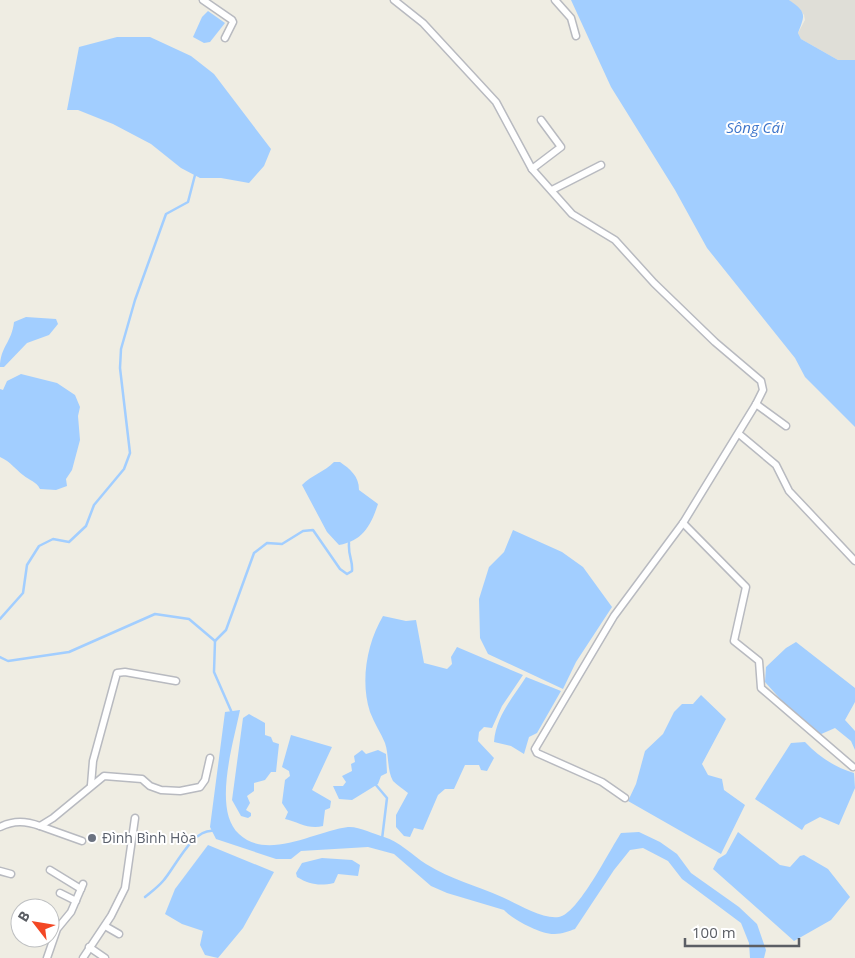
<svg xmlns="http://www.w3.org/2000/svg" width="855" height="958" font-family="'Open Sans',sans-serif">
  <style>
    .industrial { fill: #dfded7 }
    .water { fill: #a2ceff }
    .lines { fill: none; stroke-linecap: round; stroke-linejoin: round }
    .stream { stroke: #a2ceff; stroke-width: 2.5 }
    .minor-casing { stroke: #b8bac0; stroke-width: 9 }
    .minor { stroke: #fff; stroke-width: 6 }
    .worship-dot { fill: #6b7280; stroke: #fff; stroke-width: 2 }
    .labels { text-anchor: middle; stroke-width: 4; stroke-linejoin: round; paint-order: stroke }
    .worship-label { font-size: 14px; fill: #5b616d; stroke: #fff; text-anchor: start }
    .water-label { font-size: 15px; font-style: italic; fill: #3d75ca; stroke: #fff }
  </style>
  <rect width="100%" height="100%" fill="#efede3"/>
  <!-- industrial -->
  <path class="industrial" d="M789,0H855V60H838L801,39L798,33L805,20L804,15L800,9Z"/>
  <!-- water -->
  <g class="water">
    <path d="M571,0H789C807,12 805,15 798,33L801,39L838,60H855V427L805,377L795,358L707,248L675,190L611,87Z"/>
    <path d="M208,11L225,23L210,42L204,43L193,37L202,17Z"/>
    <path d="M117,37H150L191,56L214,74L271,149L264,166L249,183L221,178H200L181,168L151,144L113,124L78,110H67L79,47Z"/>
    <path d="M26,317L56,319L58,324L49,335L27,343L4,367H0C0,347 12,342 14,322Z"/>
    <path d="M21,374L57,383L75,395L80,407L78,416L80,440L72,470L66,479L67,486L56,490L40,489C36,481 30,481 23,475C15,469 11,462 0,457V389L3,390L7,381Z"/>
    <path d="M334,462H340C350,469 359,476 359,490L378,504C371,525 363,541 339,545L327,532L302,485C312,475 324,472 334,462Z"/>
    <path d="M513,530L562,552L583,567L612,607L576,662L563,689L488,654L480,638L479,599L489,567L504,552Z"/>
    <path d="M383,616L406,621L416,620L424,663L447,669L452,664L451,657L457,647L523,675L502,706L492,728L484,727L479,732L478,741L494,758L487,771L481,770L479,765H465L454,789H445L438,795L423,830L414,828L410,837L404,836L396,827V815L408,793C403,789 397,785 393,781C387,771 389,754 385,743C381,733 374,723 370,712C360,681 367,643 383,616Z"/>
    <path d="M796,642L855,688V702L845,720L855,731V750L851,741L835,728L819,735L783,702L765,682L766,667L786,648Z"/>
    <path d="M526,677L561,691L537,733L529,737L524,754L511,746L494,742C496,716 512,699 526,677Z"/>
    <path d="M701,695L726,719L702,764L708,775L722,779L724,790L745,805L721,854L628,801L636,784L645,751L663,734L674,712L682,704H693Z"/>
    <path d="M240,710C234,741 212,810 239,834C267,861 316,831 348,827C358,826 374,834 384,837C399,841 412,855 426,864C452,880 475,885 502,897C516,903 543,920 559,917C578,914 609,851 621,833L639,832L660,842L677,854L691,873L739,907L757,924L766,950L764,958H750L749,943L741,923L682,879L668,861L643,848L630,850L614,870L575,929C569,931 562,934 555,934C542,935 513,920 504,910L447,893L431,886L394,854L368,847L301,851L291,859H276L216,839L210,827L225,712Z"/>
    <path d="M249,714L265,723V735L271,737L273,742L279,744L276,772H271L265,780L254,783V791L247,796L250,803L246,810L251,813V816L248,818L241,816L232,800L243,718Z"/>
    <path d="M291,735L332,747L312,790L331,801L330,808L325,810L323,826C309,830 298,822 285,819L288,812L282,803L285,780L290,776L289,771L282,767Z"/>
    <path d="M805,742C818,756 834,767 854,773L855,788L839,825L820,817L805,825L802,830L755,799L791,743Z"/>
    <path d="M362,750L366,754L378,750L386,754L387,773L381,776L378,784L352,800L339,799L333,786H343L346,782L342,776L352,771L351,764L355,762L354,756Z"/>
    <path d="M738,832L780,865L790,867L800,856L804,855L828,869L850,897L831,920L794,941L713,869L718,859L726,854Z"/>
    <path d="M208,845L274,872L243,928L218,958L205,955L200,945L203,931L182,924L165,914L175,889Z"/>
    <path d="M322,858L352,860L360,865L358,876L338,874L334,883C320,886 310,885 297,877L296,873L302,863Z"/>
  </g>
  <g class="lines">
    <!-- stream -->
    <g class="stream">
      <path d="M0,619L23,593L27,565L39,546L53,539L69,542L86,526L94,505L124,469L130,453L120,368L121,349L135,300L166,214L188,202L195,175"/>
      <path d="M215,641L226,630L254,553L267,543L282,544L303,531L313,530L340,569L347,574L352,571C353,560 348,556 349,543"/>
      <path d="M0,657L8,661L69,652L155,614L189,619L215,641L214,672L232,713"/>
      <path d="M376,785L387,798L382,839"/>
      <path d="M145,897C151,892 158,887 163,881C175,868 192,828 214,831"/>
    </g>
    <!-- minor casing -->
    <g class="minor-casing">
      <g id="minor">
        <path d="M203,0L232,20L233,22L225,38"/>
        <path d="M394,0L423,23L496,102L532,169L572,214L615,240L654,283L715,342L761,381L763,390L756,404L683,523L614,616L535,749L537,753L602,782L625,798"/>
        <path d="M555,0L571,18L576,36"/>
        <path d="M532,169L561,147L541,120"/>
        <path d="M552,190L601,165"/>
        <path d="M756,404L786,426"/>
        <path d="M739,434L776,465L789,491L855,561"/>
        <path d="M683,523L746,587L734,641L759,661L761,688L853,767"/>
        <path d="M91,785L93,761L117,673L125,672L176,681"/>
        <path d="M40,826L82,841"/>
        <path d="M0,827C14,820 26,821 40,826L53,818L104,776L142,779L150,786L161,790L180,791L200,787L205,780L210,758"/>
        <path d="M50,870L81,889"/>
        <path d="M0,871L11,874"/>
        <path d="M60,893L76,901"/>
        <path d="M105,926L119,934"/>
        <path d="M89,947L105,958"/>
        <path d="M47,958L57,929L71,912L83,884"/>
        <path d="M83,958L111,916L125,888L135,818"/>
      </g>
    </g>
    <!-- minor -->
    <use href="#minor" class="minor"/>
  </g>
  <!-- markers -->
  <circle class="worship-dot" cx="92" cy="838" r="5"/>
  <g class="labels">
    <!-- worship labels -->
    <g class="worship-label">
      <text x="102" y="843">Đình Bình Hòa</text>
    </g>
    <!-- water labels -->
    <g class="water-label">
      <text x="755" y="133">Sông Cái</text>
    </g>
  </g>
  <!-- north arrow -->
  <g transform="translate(35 923) rotate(301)"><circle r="24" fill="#ffffff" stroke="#bdbfc1"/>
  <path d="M0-4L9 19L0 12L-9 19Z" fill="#f34724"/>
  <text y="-8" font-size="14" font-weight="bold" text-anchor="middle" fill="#5b5e64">B</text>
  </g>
  <!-- scale -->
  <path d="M685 938v8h114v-8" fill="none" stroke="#5b5e64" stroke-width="2.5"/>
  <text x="692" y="938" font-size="15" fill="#5b5e64" stroke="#ffffff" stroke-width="4" paint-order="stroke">100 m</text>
</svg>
